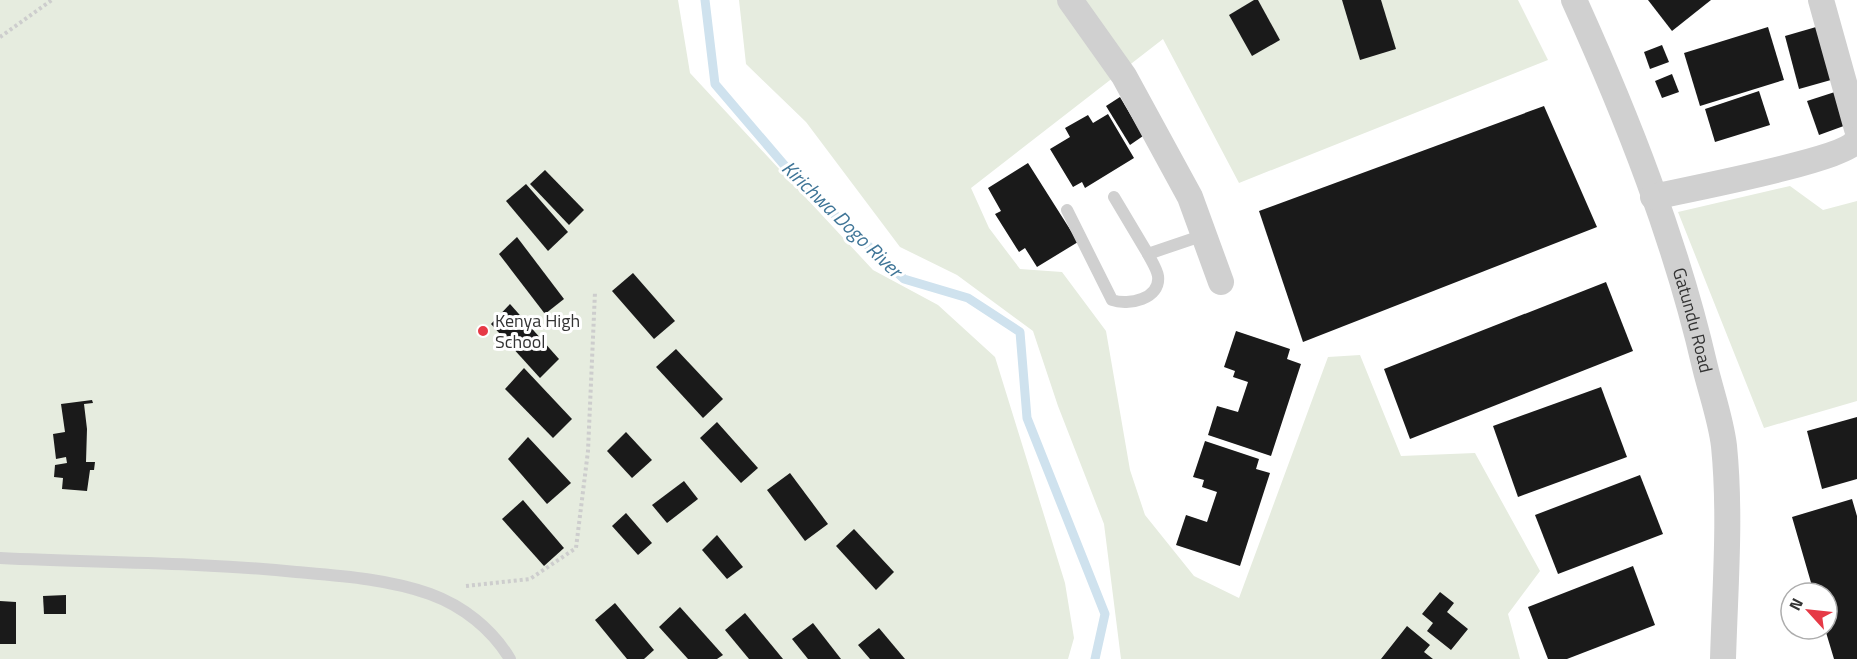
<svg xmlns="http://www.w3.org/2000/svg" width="1857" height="659" font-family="'Titillium Web',sans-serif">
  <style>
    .green { fill: #e6ecdf }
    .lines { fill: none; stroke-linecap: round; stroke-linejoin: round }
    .stream { stroke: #cfe2ee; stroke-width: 9 }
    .building { fill: #1a1a1a }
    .path { stroke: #cdcdcd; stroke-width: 4; stroke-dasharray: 3 3; stroke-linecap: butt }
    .lane { stroke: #d0d0d0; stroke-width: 12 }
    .street { stroke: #d0d0d0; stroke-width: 26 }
    .poi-dot { fill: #e63946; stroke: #fff; stroke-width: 2 }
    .labels { text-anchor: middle; stroke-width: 6; stroke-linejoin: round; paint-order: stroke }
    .poi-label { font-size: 18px; fill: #333; stroke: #fff; text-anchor: start }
    .street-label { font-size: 18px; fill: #333; stroke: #fff }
    .water-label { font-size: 20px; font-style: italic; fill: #3f7597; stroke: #fff }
  </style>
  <rect width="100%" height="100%" fill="#fff"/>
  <!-- green -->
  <g class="green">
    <path d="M0,0H678L690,73L873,270L938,305L995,357L1065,583L1074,638L1068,659H0Z"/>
    <path d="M739,0H1518L1548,60L1239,183L1163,39L971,188L989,228L1020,269L1062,272L1106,331L1130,470L1145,515L1194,576L1239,598L1328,357L1360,355L1401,456L1475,453L1540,571L1508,614L1520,659H1121L1104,524L1058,406L1033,331L957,275L900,247L806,122L746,64Z"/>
    <path d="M1790,186L1823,210L1857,201V401L1764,428L1678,212Z"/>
  </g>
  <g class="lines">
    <!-- stream -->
    <path class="stream" d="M705,0L715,84L797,180L904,279L968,298L1020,332L1027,418L1105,614L1095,659"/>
  </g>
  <!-- building -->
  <g class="building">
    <path d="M1254,0H1258L1280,40L1252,56L1229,15Z"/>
    <path d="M1342,0H1381L1396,49L1360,60Z"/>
    <path d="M1648,0H1711L1672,31Z"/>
    <path d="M1823,25L1838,78L1799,89L1785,36Z"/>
    <path d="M1768,27L1784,80L1700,106L1684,53Z"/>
    <path d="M1662,45L1669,62L1650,69L1644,52Z"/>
    <path d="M1672,74L1679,92L1662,98L1655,81Z"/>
    <path d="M1841,90L1852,123L1819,135L1807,101Z"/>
    <path d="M1759,91L1770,125L1715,142L1705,109Z"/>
    <path d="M1120,97L1143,136L1130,145L1106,106Z"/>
    <path d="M1544,106L1597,227L1303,342L1259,211Z"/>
    <path d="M1108,114L1134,158L1085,188L1082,182L1073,187L1050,149L1070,137L1065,128L1088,115L1093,123Z"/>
    <path d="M1028,163L1078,242L1037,267L1025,248L1019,252L995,214L1001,211L988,188Z"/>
    <path d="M545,170L584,210L569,225L530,184Z"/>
    <path d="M526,184L568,232L548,251L506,201Z"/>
    <path d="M517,237L564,299L545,314L499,254Z"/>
    <path d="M633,273L675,321L654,339L612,291Z"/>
    <path d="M1606,282L1633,351L1410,439L1384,369Z"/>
    <path d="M510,304L559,359L540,378L491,324Z"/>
    <path d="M1236,331L1290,349L1287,359L1301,364L1271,456L1208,435L1217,406L1238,412L1248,382L1233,377L1235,371L1224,367Z"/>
    <path d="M676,349L723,399L703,418L656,367Z"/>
    <path d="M524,368L572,419L553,438L505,389Z"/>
    <path d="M1601,387L1627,457L1518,497L1493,426Z"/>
    <path d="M92,400L93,403L84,404L87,429L86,462H95L94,470H90L87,491L62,489L63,478L54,477L55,465L67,463L66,457L56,459L53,434L65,432L61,404Z"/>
    <path d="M1857,417V479L1822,489L1807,431Z"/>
    <path d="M717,422L758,468L741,483L700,438Z"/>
    <path d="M626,432L652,460L632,478L607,451Z"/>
    <path d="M528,437L571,483L547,504L508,459Z"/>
    <path d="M1205,441L1259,459L1256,469L1270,473L1240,566L1176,545L1186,515L1207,522L1217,492L1202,487L1204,480L1193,477Z"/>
    <path d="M790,473L828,524L805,541L767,490Z"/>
    <path d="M1640,475L1663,534L1558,574L1535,515Z"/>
    <path d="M684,481L698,499L667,523L652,505Z"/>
    <path d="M1852,499L1857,516V659H1834L1825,629L1827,593H1814L1792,517Z"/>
    <path d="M523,500L564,548L544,566L502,519Z"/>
    <path d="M626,513L652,543L638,555L612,526Z"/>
    <path d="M854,529L894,572L876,590L836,546Z"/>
    <path d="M717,535L743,567L727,579L702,550Z"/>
    <path d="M1633,566L1655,625L1567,659H1548L1528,607Z"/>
    <path d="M1440,592L1454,603L1447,612L1468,629L1451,650L1427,631L1433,623L1422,614Z"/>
    <path d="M66,595V614H44L43,596Z"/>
    <path d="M0,601L16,602V644H0Z"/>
    <path d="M615,603L654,650L644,659H627L595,620Z"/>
    <path d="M680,607L723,655L717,659H688L659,627Z"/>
    <path d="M745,613L783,659H749L725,630Z"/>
    <path d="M813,623L841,659H808L792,639Z"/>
    <path d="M1407,626L1430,645L1424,652L1433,659H1381Z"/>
    <path d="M879,628L905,659H870L858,645Z"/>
  </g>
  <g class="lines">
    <!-- path -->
    <g class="path">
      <path d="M0,37L52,0"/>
      <path d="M466,586L530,579L576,548L588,451L595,292"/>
    </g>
    <!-- lane -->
    <g class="lane">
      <path d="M1114,197L1148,254"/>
      <path d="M1067,210L1112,300C1128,306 1161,299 1158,276C1157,269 1151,260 1148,254L1204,235"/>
      <path d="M0,558C99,563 198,562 296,572C342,576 387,579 430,594C463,606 492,629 510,659"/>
    </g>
    <!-- street -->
    <g class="street">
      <path d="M1070,0L1124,76L1190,197L1221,282"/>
      <path id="s1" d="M1574,0C1627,117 1676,241 1705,367C1711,392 1721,420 1724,446C1731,516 1725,589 1723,659"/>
      <path d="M1821,0L1857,129"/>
      <path d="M1653,197C1684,190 1845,160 1857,140"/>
    </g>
  </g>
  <!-- markers -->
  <circle class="poi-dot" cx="483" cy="331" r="6"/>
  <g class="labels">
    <!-- poi labels -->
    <g class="poi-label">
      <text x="495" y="327">Kenya High<tspan x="495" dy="21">School</tspan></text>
    </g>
    <!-- street labels -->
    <g class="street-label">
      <text dy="6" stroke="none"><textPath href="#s1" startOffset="342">Gatundu Road</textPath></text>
    </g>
    <!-- water labels -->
    <g class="water-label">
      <text transform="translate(842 219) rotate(44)" y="7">Kirichwa Dogo River</text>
    </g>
  </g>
  <!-- north arrow -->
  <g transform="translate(1809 611) rotate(297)"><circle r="28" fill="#ffffff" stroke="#adadad" stroke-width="1.5"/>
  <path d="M0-4.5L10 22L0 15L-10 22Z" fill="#e63946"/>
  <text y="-9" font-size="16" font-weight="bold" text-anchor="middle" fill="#333333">N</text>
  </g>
</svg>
